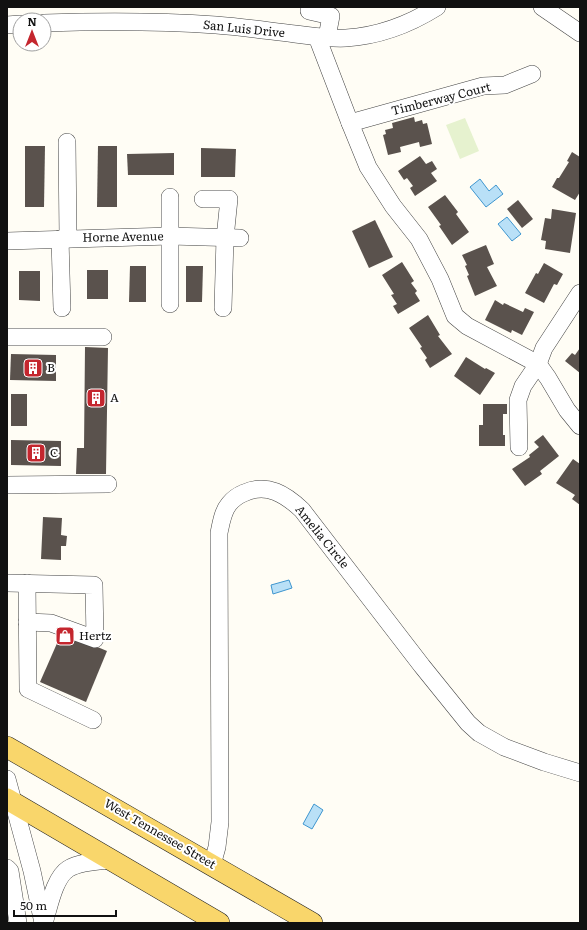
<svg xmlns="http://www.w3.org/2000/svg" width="587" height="930" font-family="Literata,serif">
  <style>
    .pitch { fill: #e6f2cf }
    .water { fill: #b9e0f7; stroke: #3f96cf }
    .building { fill: #5a524d }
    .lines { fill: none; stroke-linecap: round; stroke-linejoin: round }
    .minor-casing { stroke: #444; stroke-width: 18 }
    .major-casing { stroke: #222; stroke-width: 22 }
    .minor { stroke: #fff; stroke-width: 17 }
    .major { stroke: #f9d66b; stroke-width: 21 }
    .labels { text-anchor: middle; stroke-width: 4; stroke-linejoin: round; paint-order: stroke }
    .street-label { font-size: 12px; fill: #111; stroke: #fff }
    .poi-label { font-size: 12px; fill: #111; stroke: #fff; text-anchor: start }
  </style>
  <rect width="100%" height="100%" fill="#fffdf5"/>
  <!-- pitch -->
  <path class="pitch" d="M465,118L479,151L460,159L446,125Z"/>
  <!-- water -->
  <g class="water">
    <path d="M480,179L489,191L496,185L503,194L486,207L470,187Z"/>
    <path d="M507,217L521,234L512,241L498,224Z"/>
    <path d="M289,580L292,588L273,594L271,585Z"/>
    <path d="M314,804L323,810L312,829L303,824Z"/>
  </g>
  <!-- building -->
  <g class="building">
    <path d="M414,117L415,122L422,120L423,124L427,123L432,144L420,147L419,142L400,147L401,152L388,155L383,135L386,134L385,130L393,128L392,123Z"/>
    <path d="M25,146H45L44,207H25Z"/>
    <path d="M98,146H117V207H97Z"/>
    <path d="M201,148L236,149L235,177H201Z"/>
    <path d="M572,152L580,157V188L579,190L580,192L575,200L552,187L557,178H559L569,162L567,161Z"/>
    <path d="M174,153V175H128L127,154Z"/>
    <path d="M420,156L426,164L432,161L437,169L431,173L437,181L415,196L410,188L413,186L407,178L404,180L398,171Z"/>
    <path d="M445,195L458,212L456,214L469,232L452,245L439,226L441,225L428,207Z"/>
    <path d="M518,200L533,219L522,228L507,209Z"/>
    <path d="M552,209L576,213L570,253L545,249L546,241L541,240L545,218L551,219Z"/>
    <path d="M375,220L393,257L369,268L352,231Z"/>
    <path d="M486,245L494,264L487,267L497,286L475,296L467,276L469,275L465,266L467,265L462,255Z"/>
    <path d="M402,262L414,281L411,283L417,291L415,293L420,301L398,314L393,306L397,304L391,295L394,294L382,275Z"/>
    <path d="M544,263L563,274L557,285L554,284L544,303L525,293L536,273L538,274Z"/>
    <path d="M130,266H146V302H129Z"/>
    <path d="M186,266H203L202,302H186Z"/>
    <rect x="87" y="270" width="21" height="29"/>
    <path d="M19,271H40V301L19,300Z"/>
    <path d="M495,300L503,305L504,303L523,312L525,308L534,312L522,335L512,330L511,333L485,320Z"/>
    <path d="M428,315L440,335L438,336L452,354L430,368L425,360L427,358L420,348L422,347L409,328Z"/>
    <path d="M85,347L108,348L106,474H76L77,448H84Z"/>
    <path d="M580,348V373L565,361L572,353L575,355Z"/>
    <path d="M11,354L56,355V381L10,380Z"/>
    <path d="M466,357L485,369L486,368L495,373L480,395L454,376Z"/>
    <rect x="11" y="394" width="16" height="32"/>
    <path d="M483,404H507V414H503V435H505V446H479V425H483Z"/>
    <path d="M543,435L559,456L540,471L542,474L525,486L512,469L530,457L529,455L539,447L534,442Z"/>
    <path d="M11,440L61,441V466L11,465Z"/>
    <path d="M573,459L580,464V505L572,499L575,495L556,483Z"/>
    <path d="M43,517L62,518L61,535L67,536L66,546H61V560L41,559Z"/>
    <path d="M62,632L107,651L86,702L40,682Z"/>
  </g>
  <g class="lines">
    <!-- minor casing -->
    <g class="minor-casing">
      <g id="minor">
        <path d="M542,7L580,33"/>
        <path d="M309,11L331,16L327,37"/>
        <path d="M44,23C102,21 159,21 216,25C243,27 269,31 295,34C312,36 329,39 346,38C378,36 410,24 437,7"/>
        <path d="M7,25L20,24"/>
        <path d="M317,37L350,123L368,167L393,206L419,239L440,279L455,316L467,326L538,364L548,378L567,410L580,426"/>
        <path d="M350,123L483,86L505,85L532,74"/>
        <path d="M67,142L68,238"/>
        <path d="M203,199H229L225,238L223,308"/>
        <path d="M60,239L62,308"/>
        <path d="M7,241L170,236L240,238"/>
        <path d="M170,304V197"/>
        <path d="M7,337H103"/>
        <path d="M519,447L518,400L523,386L538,364L544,348L580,293"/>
        <path d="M7,485L108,484"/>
        <path d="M7,583L94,585L95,639L51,623L27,622"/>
        <path d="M27,583L28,689L93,720"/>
        <path d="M7,779L32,871L43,923"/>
        <path d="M212,865L217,847L220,822L219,533C221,523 223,511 229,504C233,499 239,495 244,493C267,482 286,495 302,510L422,666L468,723L479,733L504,747L544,762L580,773"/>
        <path d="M7,868L10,871L18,923"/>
        <path d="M44,923C49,908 54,878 68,869C78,862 98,861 111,860"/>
      </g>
    </g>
    <!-- major casing -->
    <g class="major-casing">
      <g id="major">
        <path d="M7,747L312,923"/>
        <path d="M7,799L219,923"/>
      </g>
    </g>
    <!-- minor -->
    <use href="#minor" class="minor"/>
    <!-- major -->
    <use href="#major" class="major"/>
  </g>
  <!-- icons -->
  <defs>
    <g id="building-square" transform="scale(1)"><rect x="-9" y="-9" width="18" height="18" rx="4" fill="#c4262e" stroke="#fff"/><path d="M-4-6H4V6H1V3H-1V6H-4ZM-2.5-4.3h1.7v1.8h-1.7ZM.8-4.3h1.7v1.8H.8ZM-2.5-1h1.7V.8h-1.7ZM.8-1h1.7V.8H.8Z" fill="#fff"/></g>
    <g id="shop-square" transform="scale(1)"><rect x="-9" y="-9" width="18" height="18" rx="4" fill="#c4262e" stroke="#fff"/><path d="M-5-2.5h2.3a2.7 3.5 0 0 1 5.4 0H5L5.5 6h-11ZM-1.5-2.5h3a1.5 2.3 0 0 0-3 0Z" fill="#fff"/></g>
  </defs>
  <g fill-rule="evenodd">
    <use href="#building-square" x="33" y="368"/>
    <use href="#building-square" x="96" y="398"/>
    <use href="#building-square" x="36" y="453"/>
    <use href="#shop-square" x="65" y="636"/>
  </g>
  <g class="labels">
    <!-- street labels -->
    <g class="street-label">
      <text transform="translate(244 29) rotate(6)" y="4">San Luis Drive</text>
      <text transform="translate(441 99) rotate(-14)" y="4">Timberway Court</text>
      <text transform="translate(123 237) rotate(-1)" y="4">Horne Avenue</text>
      <text transform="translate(322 537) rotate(51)" y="4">Amelia Circle</text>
      <text transform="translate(160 834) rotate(30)" y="4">West Tennessee Street</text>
    </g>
    <!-- poi labels -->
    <g class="poi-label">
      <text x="47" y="372">B</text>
      <text x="110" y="402">A</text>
      <text x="50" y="457">C</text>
      <text x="79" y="640">Hertz</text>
    </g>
  </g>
  <!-- border -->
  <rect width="587" height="930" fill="none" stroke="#111111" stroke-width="16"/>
  <!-- north arrow -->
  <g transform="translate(32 32)"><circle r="19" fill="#ffffff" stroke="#a0a0a0"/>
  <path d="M0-3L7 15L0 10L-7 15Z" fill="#c4262e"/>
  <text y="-6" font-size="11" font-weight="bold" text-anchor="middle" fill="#111111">N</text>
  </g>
  <!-- scale -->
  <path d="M14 910v6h102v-6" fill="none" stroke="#111111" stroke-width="2"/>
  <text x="20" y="910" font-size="12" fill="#111111" stroke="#ffffff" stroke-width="3" paint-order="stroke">50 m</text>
</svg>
